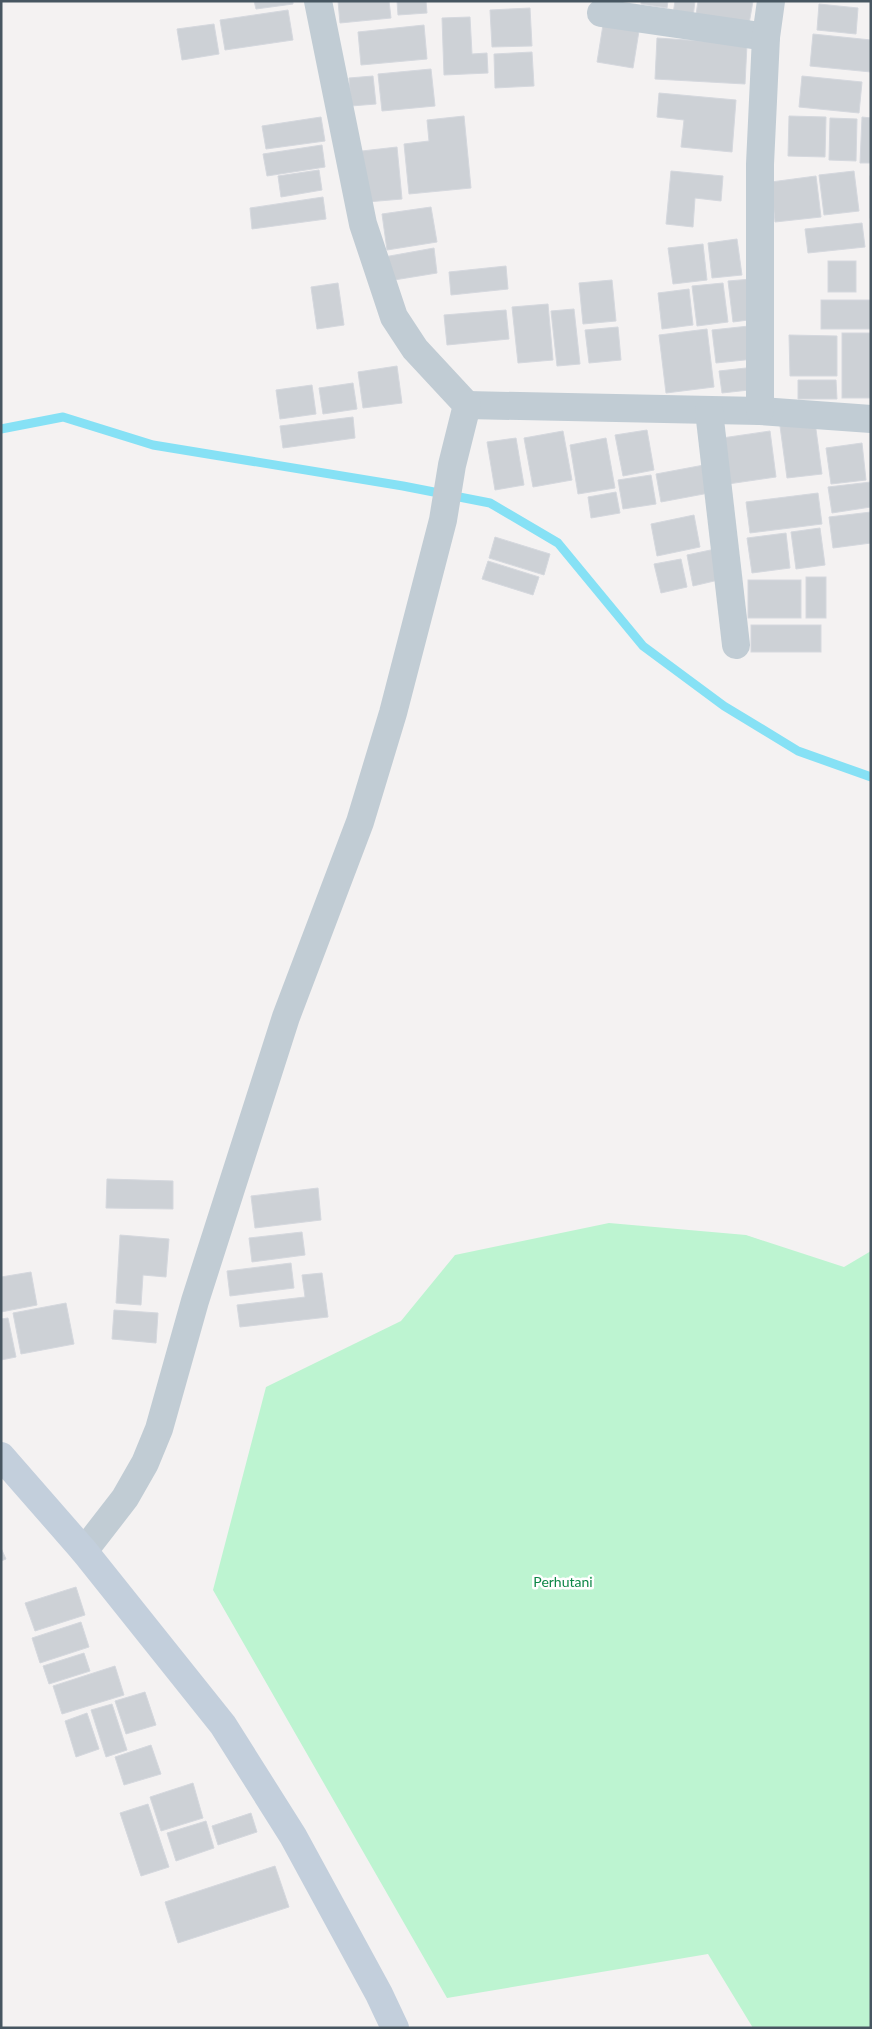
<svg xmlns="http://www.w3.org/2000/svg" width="872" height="2029" font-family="Lato,sans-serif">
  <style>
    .green { fill: #bdf4d1 }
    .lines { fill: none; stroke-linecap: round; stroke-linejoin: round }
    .stream { stroke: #86e1f5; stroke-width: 9 }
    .building { fill: #cdd1d6; stroke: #d5d8de }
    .minor { stroke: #c1ccd4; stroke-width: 28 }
    .secondary { stroke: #c3cfdc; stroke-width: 28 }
    .labels { text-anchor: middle; stroke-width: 5; stroke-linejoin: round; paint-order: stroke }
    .park-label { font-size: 14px; fill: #0e8747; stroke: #fff }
  </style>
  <rect width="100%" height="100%" fill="#f4f2f2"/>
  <!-- green -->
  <path class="green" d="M609,1223L746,1235L844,1267L871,1251V2028H753L708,1954L447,1998L213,1590L266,1387L401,1321L455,1255Z"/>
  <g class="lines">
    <!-- stream -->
    <path class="stream" d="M1,429L63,417L153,445L403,486L490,503L558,543L643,646L724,706L798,751L871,777"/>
  </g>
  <!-- building -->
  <g class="building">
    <path d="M254,1H293V4L256,9Z"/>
    <path d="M338,1H389L391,18L340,23Z"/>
    <path d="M397,1H426L427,13L398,15Z"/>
    <path d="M641,1H668L667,8L641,4Z"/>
    <path d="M675,1H695L693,17L673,14Z"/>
    <path d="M698,1H753L749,24L696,15Z"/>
    <path d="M819,4L858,8L856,34L817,30Z"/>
    <path d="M530,8L532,46L492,47L490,10Z"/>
    <path d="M288,10L293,40L225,50L220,20Z"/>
    <path d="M470,17L472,54L487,53L488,73L444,75L442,18Z"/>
    <path d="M214,24L219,54L182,60L177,29Z"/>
    <path d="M424,25L427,59L361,65L358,32Z"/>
    <path d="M603,25L639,31L633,68L597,62Z"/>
    <path d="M813,34L871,40V72L810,66Z"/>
    <path d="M657,38L747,44L745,84L655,79Z"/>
    <path d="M532,52L534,86L495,88L494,54Z"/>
    <path d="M431,69L435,106L382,111L378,74Z"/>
    <path d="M373,76L376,104L351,106L349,78Z"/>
    <path d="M802,76L862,82L859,113L799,107Z"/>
    <path d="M659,93L736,100L732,152L681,147L684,120L657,117Z"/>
    <path d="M464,116L471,188L409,194L404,144L429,141L427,120Z"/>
    <path d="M789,116L826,117L825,157L788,156Z"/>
    <path d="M321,117L325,141L266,149L262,126Z"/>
    <path d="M862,117L871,118V163H860Z"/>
    <path d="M830,118L857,119L856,161L829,160Z"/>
    <path d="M322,145L325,167L267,176L263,154Z"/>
    <path d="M397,147L402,199L367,202L362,151Z"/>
    <path d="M319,170L322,190L281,197L278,176Z"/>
    <path d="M671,171L723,176L721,201L695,198L693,227L666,224Z"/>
    <path d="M854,171L859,211L824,215L819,175Z"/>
    <path d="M816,176L821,217L775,222L771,182Z"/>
    <rect x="870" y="176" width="1" height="42"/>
    <path d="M323,197L326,219L252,229L250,208Z"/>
    <path d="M431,207L437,242L387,250L382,214Z"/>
    <path d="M862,223L865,247L808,253L805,229Z"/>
    <path d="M737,239L742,275L712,278L708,243Z"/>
    <path d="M703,244L707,280L673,284L668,248Z"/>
    <path d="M434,248L437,273L388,281L384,257Z"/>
    <rect x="828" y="261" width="28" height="31"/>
    <path d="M506,266L508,289L451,295L449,272Z"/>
    <path d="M752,279L756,319L733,322L728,281Z"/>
    <path d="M612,280L616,321L583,324L579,283Z"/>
    <path d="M338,283L344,325L317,329L311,287Z"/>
    <path d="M723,283L728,322L697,326L692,286Z"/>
    <path d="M689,289L693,325L662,329L658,293Z"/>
    <rect x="821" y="300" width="50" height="29"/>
    <path d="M548,304L553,360L518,363L512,307Z"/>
    <path d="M574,309L580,364L557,366L551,311Z"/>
    <path d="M506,310L509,339L447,345L444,315Z"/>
    <path d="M749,326L754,359L716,363L712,330Z"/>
    <path d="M618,327L621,360L589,363L585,330Z"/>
    <path d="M707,329L714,387L666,393L659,335Z"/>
    <rect x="842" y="333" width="29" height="65"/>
    <path d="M789,335L837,336V376H790Z"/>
    <path d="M397,366L402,403L363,408L358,372Z"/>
    <path d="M755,367L758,389L722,393L719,371Z"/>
    <path d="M798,380H836L837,399H798Z"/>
    <path d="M353,383L357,409L323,414L319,388Z"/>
    <path d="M312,385L316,414L280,419L276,390Z"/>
    <path d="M353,417L355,438L283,448L280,426Z"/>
    <path d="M815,422L822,474L787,478L780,426Z"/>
    <path d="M647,430L654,470L623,476L615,435Z"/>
    <path d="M563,431L572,480L533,487L524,438Z"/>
    <path d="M770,431L776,477L728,484L722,438Z"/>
    <path d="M516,438L524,485L495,490L487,442Z"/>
    <path d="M606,438L615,488L578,494L570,445Z"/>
    <path d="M862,443L866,480L831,484L826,448Z"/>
    <path d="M704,465L709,493L661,502L656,474Z"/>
    <path d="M651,475L656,504L623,509L618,480Z"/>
    <path d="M871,482V507L832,513L828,487Z"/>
    <path d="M616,492L620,513L591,518L588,497Z"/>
    <path d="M818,493L822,524L750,533L746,502Z"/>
    <path d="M871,512V543L833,548L829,517Z"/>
    <path d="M694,515L700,547L657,556L651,524Z"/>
    <path d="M820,528L825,565L796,569L791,532Z"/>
    <path d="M786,533L790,568L752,573L747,538Z"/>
    <path d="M495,537L550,554L544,575L489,558Z"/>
    <path d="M720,548L727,578L693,586L687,555Z"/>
    <path d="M681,559L687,587L661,593L654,564Z"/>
    <path d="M488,561L539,577L533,595L482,579Z"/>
    <rect x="806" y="577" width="20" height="41"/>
    <rect x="748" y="580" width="53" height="38"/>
    <rect x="751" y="625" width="70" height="27"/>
    <path d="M107,1179L173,1181V1209L106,1208Z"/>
    <path d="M318,1188L321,1220L255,1228L251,1196Z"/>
    <path d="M302,1232L305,1255L252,1262L249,1238Z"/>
    <path d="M120,1235L169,1239L166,1277L143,1275L141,1305L116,1303Z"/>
    <path d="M291,1263L294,1288L230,1296L227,1271Z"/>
    <path d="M31,1272L37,1305L1,1312V1277Z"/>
    <path d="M322,1273L328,1317L240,1327L237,1305L305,1297L302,1275Z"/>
    <path d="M66,1303L74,1344L21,1354L13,1313Z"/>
    <path d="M114,1310L158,1313L156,1343L112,1339Z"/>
    <path d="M8,1318L16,1357L1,1360V1319Z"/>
    <path d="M1,1548L6,1559L1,1561Z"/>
    <path d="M76,1587L85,1615L35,1631L25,1603Z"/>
    <path d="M81,1622L89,1647L40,1663L32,1638Z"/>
    <path d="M84,1653L90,1671L49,1684L43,1666Z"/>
    <path d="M115,1666L124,1695L62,1714L53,1686Z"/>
    <path d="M145,1692L156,1725L126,1734L115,1701Z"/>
    <path d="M112,1704L127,1750L106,1757L91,1710Z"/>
    <path d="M87,1713L99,1749L76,1757L65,1721Z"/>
    <path d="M151,1745L161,1774L124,1785L115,1757Z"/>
    <path d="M193,1783L203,1818L161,1831L150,1797Z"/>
    <path d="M148,1804L169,1867L141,1876L120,1813Z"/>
    <path d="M251,1813L257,1832L218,1845L212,1826Z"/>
    <path d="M206,1821L214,1848L176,1861L167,1833Z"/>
    <path d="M275,1866L289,1907L178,1943L165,1902Z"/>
  </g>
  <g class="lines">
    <!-- minor -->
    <g class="minor">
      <path d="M601,13L766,37"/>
      <path d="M467,405L760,411L871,419"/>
      <path d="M709,411L736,645"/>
      <path d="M760,411V164L766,37L771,1"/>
      <path d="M84,1551L125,1498L145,1463L159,1429L195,1301L286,1017L360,822L393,713L443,520L452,465L467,405L415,349L394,317L363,224L318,1"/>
    </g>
    <!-- secondary -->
    <path class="secondary" d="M1,1456L84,1551L223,1725L293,1836L379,1994L395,2028"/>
  </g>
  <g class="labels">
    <!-- park labels -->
    <g class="park-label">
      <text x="563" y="1587">Perhutani</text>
    </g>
  </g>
  <!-- border -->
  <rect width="872" height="2029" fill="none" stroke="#475661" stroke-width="5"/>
</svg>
